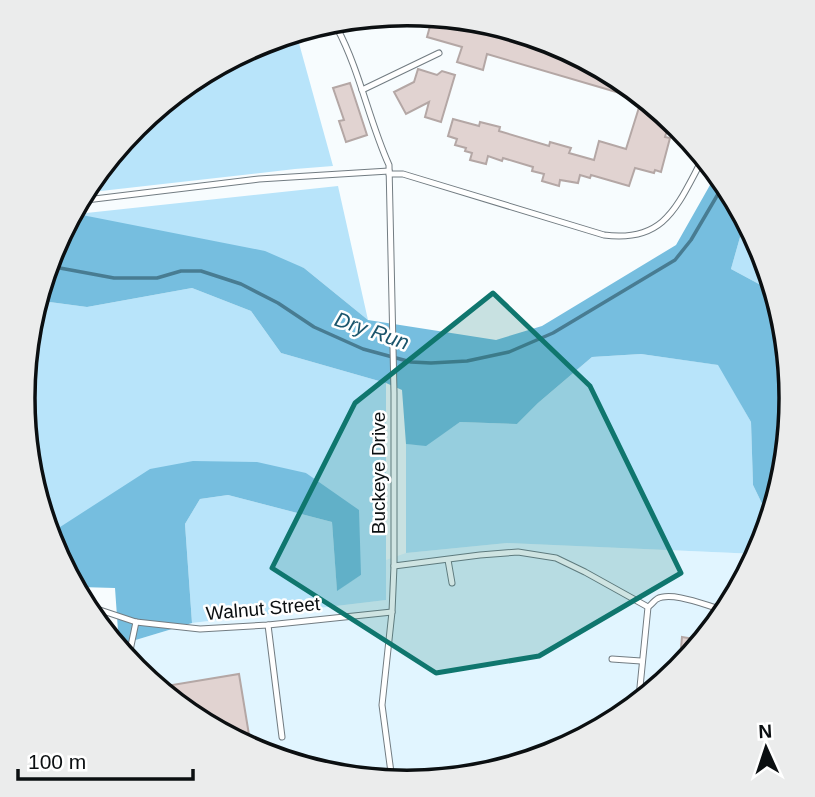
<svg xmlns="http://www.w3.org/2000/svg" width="815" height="797" font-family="Arial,sans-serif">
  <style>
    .built { fill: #e1f5ff }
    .green { fill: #b8e4fa }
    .forest { fill: #76bedf }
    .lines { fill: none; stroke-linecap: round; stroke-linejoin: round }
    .stream { stroke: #487c92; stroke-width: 3.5 }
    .building { fill: #e1d3d1; stroke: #b4a7a5; stroke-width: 2 }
    .service-casing { stroke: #727c82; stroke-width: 7 }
    .service { stroke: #fff; stroke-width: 5 }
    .marked { fill: #0f766e; fill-opacity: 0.2; stroke: #0f766e; stroke-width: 5; stroke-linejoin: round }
    .labels { text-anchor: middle; stroke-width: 5; stroke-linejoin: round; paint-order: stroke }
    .street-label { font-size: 19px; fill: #0b0f11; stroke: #fff }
    .water-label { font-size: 21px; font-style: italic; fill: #1c566d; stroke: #fff }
    .rim { fill: none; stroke: #0b0f11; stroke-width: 3.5 }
  </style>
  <rect width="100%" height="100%" fill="#f7fcfe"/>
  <!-- built -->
  <path class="built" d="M507,543L757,554L679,671L554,754L408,783L260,754L135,670L119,645L192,623L386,600V560L406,553Z"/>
  <!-- green -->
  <g class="green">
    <path d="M297,36L333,166L295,169L92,192L136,126L261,43Z"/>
    <path d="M338,186L368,320L304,268L77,214Z"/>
    <path d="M744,223L763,252L770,290L731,269Z"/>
    <path d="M192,288L251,311L281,353L386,383V600L192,623L185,524L200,499L228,495L332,522L337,590L361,575L306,473L49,531L23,398L42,301L87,307Z"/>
    <path d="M641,354L719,365L751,422L753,485L768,516L763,546L757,554L507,543L406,553V444L426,445L460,422L517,424L538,403L592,357Z"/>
  </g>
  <!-- forest -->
  <g class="forest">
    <path d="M714,178L744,223L731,269L770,290L792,399L768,516L753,485L751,422L718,365L641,354L592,357L538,403L517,424L460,422L426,446L406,444L402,390L386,383L281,353L251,311L192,288L87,307L42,301L52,251L77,214L265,251L304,268L368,320L496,340L542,326L676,245Z"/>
    <path d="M193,461L257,462L306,473L359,510L361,575L337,591L332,522L228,495L200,499L185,524L192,623L119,645L115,588L80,587L52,545L49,531L57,529L150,469Z"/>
  </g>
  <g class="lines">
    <!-- stream -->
    <path class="stream" d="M49,266L114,278H157L181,271H201L241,284L278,303L314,327L363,349L411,362L431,363L467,361L509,352L553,333L675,260L691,240L721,189"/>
  </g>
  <!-- building -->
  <g class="building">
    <path d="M432,19L544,41L542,45L570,53L631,94L630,96L487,54L483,70L457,62L462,47L427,37Z"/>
    <path d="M418,69L437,75L442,71L455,75L441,122L425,117L429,102L406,114L394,92L414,82Z"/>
    <path d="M350,83L367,135L346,142L339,121L344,120L333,88Z"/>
    <path d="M641,101L670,121L665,137L670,138L661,172L655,170L654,173L635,168L629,186L591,175L590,178L580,175L578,183L560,180L559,186L542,181L544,174L532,171L533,167L503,158L502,161L488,156L486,164L470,160L472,153L465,151L466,148L455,145L457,139L448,136L453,119L479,126L480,122L500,127L499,131L549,146L550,142L571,148L569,153L594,160L599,141L626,149Z"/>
    <path d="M682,637L700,640L679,671Z"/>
    <path d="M239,674L251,747L160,687Z"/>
  </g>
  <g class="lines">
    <!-- service casing -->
    <g class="service-casing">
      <g id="service">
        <path d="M337,28C360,71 369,121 389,165L394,393V566L392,612L382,705L392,780"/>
        <path d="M362,90L439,53"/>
        <path d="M389,174H403L604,235C665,243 677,206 702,160"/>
        <path d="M86,200L259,179L389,171"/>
        <path d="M448,560L452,583"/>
        <path d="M394,566L480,555L518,552L556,558L585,572L648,607L639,697"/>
        <path d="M648,607C649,607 656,599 657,599C671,591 705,605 720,609"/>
        <path d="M94,608L136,622L200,629L268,625L392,612"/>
        <path d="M268,625L282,737"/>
        <path d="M612,659L641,661"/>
        <path d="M128,660L136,622"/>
      </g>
    </g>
    <!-- service -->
    <use href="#service" class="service"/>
  </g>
  <!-- marked area -->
  <path class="marked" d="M493,293L590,386L681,573L539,656L436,673L272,568L355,403Z"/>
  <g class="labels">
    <!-- street labels -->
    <g class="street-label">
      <text transform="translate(378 473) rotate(-90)" y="7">Buckeye Drive</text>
      <text transform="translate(263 608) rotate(-5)" y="7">Walnut Street</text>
    </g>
    <!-- water labels -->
    <g class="water-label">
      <text transform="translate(372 331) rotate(19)" y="7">Dry Run</text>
    </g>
  </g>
  <!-- crop -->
  <path d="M0 0H815V797H0ZM35 398a372 372 0 1 1 744 0a372 372 0 1 1-744 0Z" fill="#ebecec" fill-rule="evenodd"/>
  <path class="rim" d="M35 398a372 372 0 1 1 744 0a372 372 0 1 1-744 0Z"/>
  <!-- north arrow -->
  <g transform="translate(766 748) rotate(357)" stroke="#ffffff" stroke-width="5" paint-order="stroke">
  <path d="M0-5L12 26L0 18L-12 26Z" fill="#0b0f11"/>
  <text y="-10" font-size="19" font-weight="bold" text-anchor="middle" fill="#0b0f11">N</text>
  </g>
  <!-- scale -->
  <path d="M18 769v10h175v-10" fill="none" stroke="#0b0f11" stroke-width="3.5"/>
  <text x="28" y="769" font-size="21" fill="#0b0f11" stroke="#ffffff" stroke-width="5" paint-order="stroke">100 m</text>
</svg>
